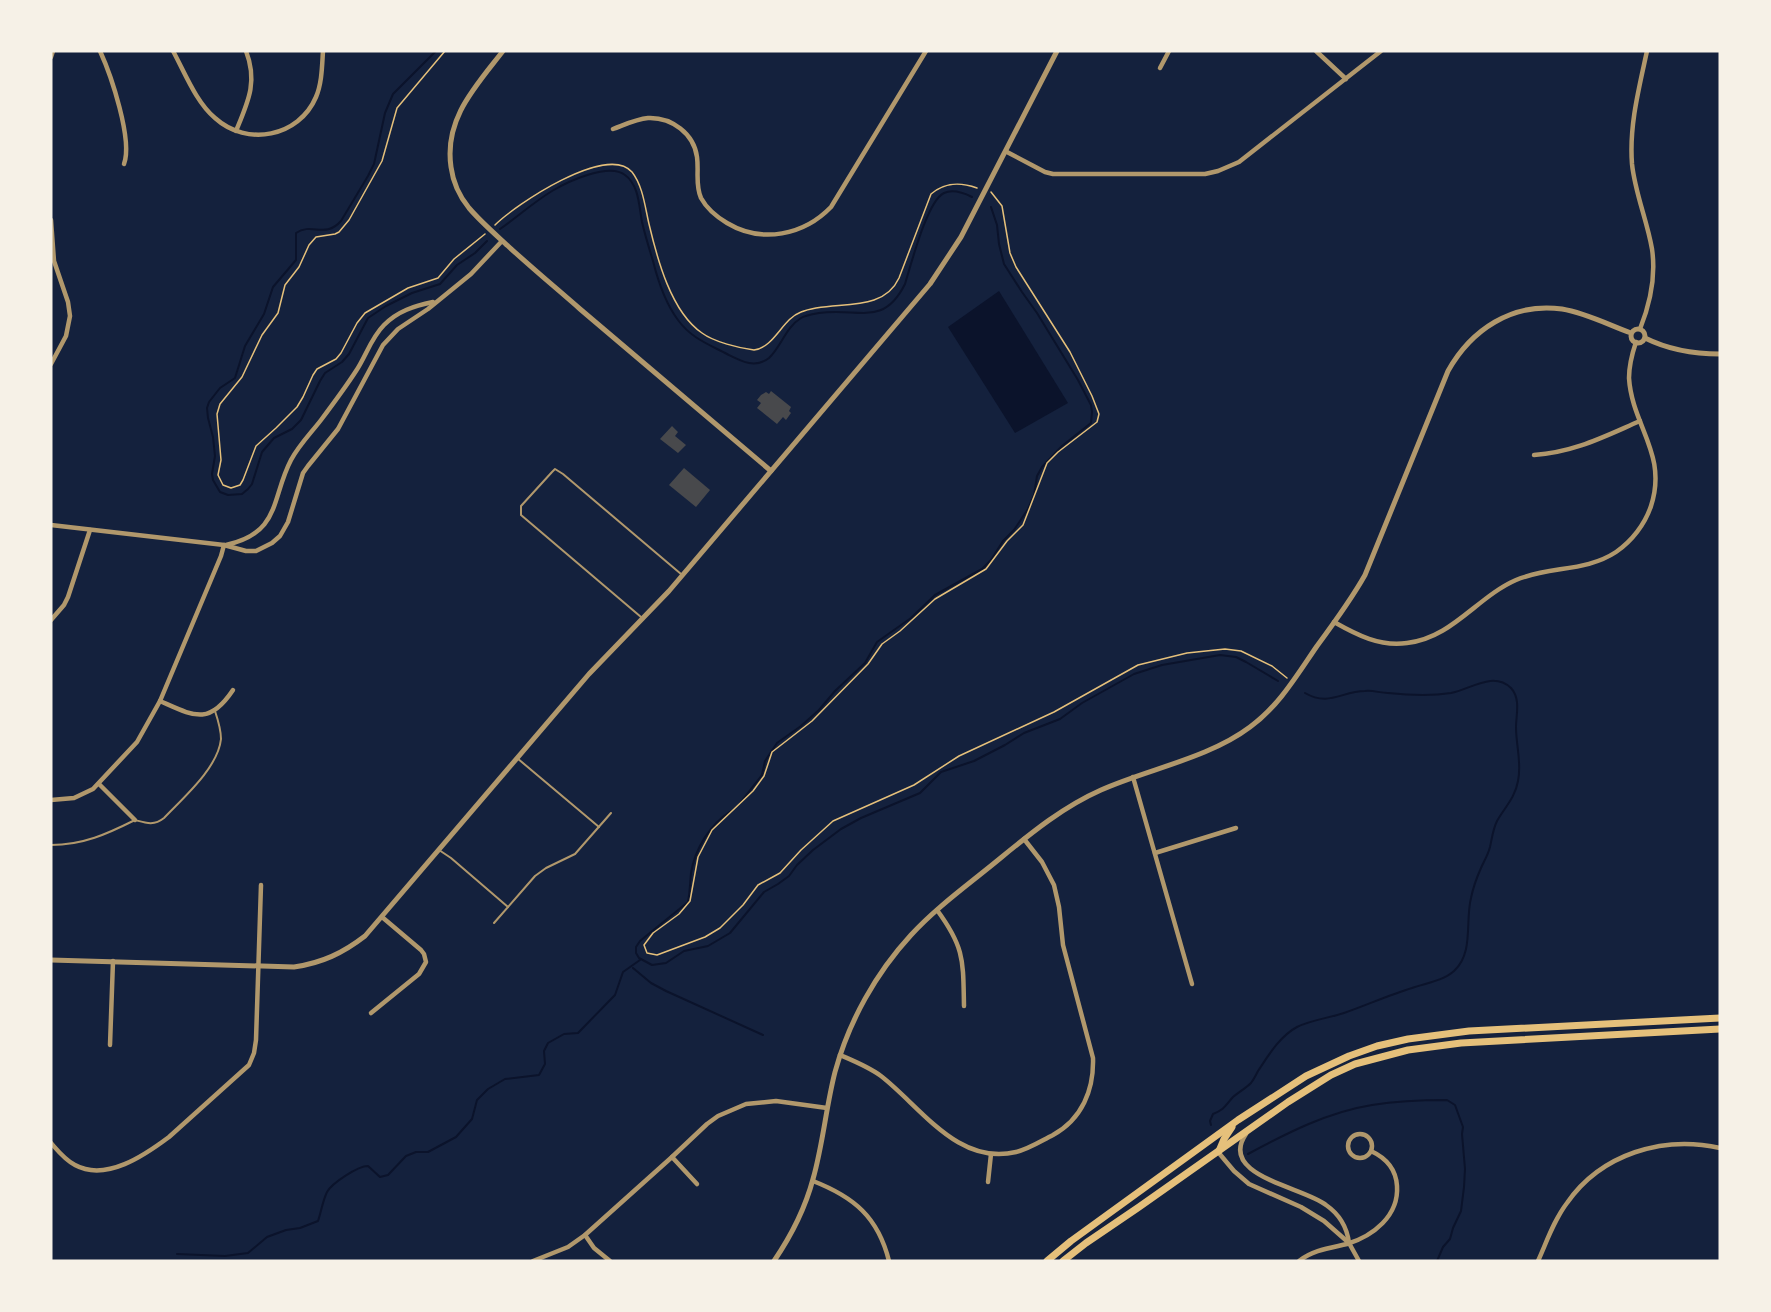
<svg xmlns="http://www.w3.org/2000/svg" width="1771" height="1312" font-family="Lora,serif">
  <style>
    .water { fill: #0b132b }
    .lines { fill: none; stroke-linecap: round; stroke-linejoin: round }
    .stream { stroke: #0b132b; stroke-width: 2 }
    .building { fill: #48494c }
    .path { stroke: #e5c07b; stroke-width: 1.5 }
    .service { stroke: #b1986c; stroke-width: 2 }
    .minor { stroke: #b1986c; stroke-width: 4.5 }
    .tertiary { stroke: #b1986c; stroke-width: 5 }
    .primary { stroke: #e5c07b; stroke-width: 7 }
  </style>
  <rect width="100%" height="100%" fill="#14213d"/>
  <!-- water -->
  <path class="water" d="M999,291L1068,403L1015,433L948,327Z"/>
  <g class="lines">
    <!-- stream -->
    <g class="stream">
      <path d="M436,51L393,94L385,113L374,164L368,176L341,221C325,239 312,222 296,233V260L273,287L264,314L245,346L235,378L220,388L209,402L207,408L208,418L213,437L215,456L212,474L213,480L220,492L228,495L242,494L248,489L252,484L262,452L274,438L292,429L301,420L320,381L325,373L342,362L349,354L368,318L386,306L412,293L440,284L457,265L475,253L487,241"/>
      <path d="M500,229C517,217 534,202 552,191C567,182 609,162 625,175C639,185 639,206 642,222C645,235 649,248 653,261C658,281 666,304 678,320C691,338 708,344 727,354C741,361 755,369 769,358C781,347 786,327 801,318C806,315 813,314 819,313C858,307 883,328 905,284C911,265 927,201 944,193C953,189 964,193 972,197"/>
      <path d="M740,803L762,775L765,761L777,743L801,726L819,710L835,691L865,663L877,642L911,618L935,595L982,569L991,560L1003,541L1014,530L1028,509L1034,495L1037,476L1042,467L1062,446L1091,423L1092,412L1091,405L1078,380L1037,313L1022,292L1004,264L999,244L997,225L991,207"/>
      <path d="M731,811C710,824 695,849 691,873C690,883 690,892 688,902L640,941L636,947V953L639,958L652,965L666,963L684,951L708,946L730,933L764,892L778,884L789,876L797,865L813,850L841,829L861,818L920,793L941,772L974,761L1005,745L1024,733L1060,719L1082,703L1134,674L1162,665L1220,655L1236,657L1246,662L1278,681"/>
      <path d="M633,968L651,983L666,991L763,1035"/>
      <path d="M1211,1125L1210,1121L1213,1114C1225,1109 1225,1106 1233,1097C1239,1092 1246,1088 1251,1083C1254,1079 1256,1075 1258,1071C1268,1056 1280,1036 1297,1027C1311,1020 1329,1018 1344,1013C1367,1005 1389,995 1412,988C1426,983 1443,981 1454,971C1474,953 1465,921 1471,898C1473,888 1477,877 1481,868C1484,861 1488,855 1490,847C1492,838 1493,829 1497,821C1505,807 1515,798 1518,781C1522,763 1516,746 1516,727C1516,715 1521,699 1511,688C1493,671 1471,689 1451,693C1431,696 1408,695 1388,693C1380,693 1373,690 1365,691C1342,691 1329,707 1305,693"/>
      <path d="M1248,1154C1287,1133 1328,1112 1372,1105C1397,1101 1422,1100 1447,1100L1455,1105L1463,1127L1462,1134L1465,1169L1464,1187L1461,1211L1453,1228L1450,1239L1443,1247L1437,1261"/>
      <path d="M177,1254L225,1256L248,1253L267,1237L286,1230L300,1228L318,1221C321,1212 323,1200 327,1192C332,1183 358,1166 368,1166L380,1177L388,1175L406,1156L416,1152H428L456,1137L472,1119L477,1100L488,1089L505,1079L539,1075L545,1064L544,1051L548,1043L564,1034L578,1033L615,995L623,972L640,960"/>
    </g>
  </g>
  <!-- building -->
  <g class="building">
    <path d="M771,391L791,407L789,411L791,413L786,420L783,417L777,424L757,408L761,403L757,400L761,395L766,392L769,394Z"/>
    <path d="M672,426L678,432L675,436L686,445L678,453L660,439Z"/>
    <path d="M684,468L710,490L696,507L669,485Z"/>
  </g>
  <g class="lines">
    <!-- path -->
    <g class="path">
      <path d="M445,51L397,108L382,161L349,220L339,232L335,234L316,237L309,245L299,267L285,285L278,313L262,335L242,377L220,404L217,414L221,460L218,475L223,485L231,488L240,485L243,480L256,446L276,428L297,407L303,397L313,375L317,369L336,359L341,353L357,323L365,313L408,288L438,278L454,259L485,234"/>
      <path d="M991,192L1002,206L1010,253L1016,267L1070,352L1092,396L1099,414L1097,422L1058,452L1047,463L1023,525L1007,541L986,569L935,599L900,631L882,644L868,664L812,721L772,752L764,776L753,791L712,830L698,857L690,901L679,914L653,933L644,945L647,953L657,955L705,937L720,928L743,905L758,885L780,873L801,850L833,821L914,785L959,756L1054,712L1138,665L1187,653L1225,649L1241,651L1272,666L1287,678"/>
      <path d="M495,225C515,205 607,143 632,172C643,186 645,207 649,224C657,258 671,312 702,333C714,342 739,348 754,350C775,347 782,319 801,312C832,299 882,315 899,278L931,194C945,182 960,182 977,188"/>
    </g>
    <!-- service -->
    <g class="service">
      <path d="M641,617L521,515V506L552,472L555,469L563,474L681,574"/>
      <path d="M517,758L599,827"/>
      <path d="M51,845C83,845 107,834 135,820C146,823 154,826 164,818C183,798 218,768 221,739C221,729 218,720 215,711"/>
      <path d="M439,850L451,858L508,907"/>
      <path d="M494,923L535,876L546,868L575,854L611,813"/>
    </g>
    <!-- minor -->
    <g class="minor">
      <path d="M100,51C111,75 133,140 124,164"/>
      <path d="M173,51C185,73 196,102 215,118C247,147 299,137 316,97C322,83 322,66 323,51"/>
      <path d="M1316,51L1346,79"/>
      <path d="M51,57L53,51"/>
      <path d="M1160,68L1169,51"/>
      <path d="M613,129C624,125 636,119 648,118C672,117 694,134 697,157C699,171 695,185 701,198C707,209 717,217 727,223C762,244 804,235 831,207L926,51"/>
      <path d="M236,131C248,102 258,82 246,51"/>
      <path d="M1007,152L1045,172L1053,174H1205L1218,171L1239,162L1381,51"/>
      <path d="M51,220L54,261L68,302L70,316L66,336L51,364"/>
      <path d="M1640,329C1650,304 1656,276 1652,249C1647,220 1635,193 1632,164C1629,126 1639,88 1647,51"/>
      <path d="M1534,455C1575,452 1603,437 1640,421"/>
      <path d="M51,525L224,545L246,551H256L272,543L280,536L288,522L303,473L308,466L338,429L383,345L398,329L428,309L471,274L502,241"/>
      <path d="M226,545C281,533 271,498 291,460C299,445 311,433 321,420C333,404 345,388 356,371C366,356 371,338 384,325C398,311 414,306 433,302"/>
      <path d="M51,620L64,605L68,597L90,530"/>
      <path d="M1334,622C1357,635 1380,647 1407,643C1452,638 1477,597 1516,580C1549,566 1586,572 1616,552C1632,541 1645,524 1651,506C1668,454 1632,426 1629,378C1629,366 1632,354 1636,342"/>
      <path d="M160,701C194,716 209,726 233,690"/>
      <path d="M1133,777L1192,984"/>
      <path d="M99,784L135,820"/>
      <path d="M51,800L74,798L93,789L137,742L160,701L221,556L224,545"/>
      <path d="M1155,853L1236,828"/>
      <path d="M937,910C965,948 963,961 964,1006"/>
      <path d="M371,1013L419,974L426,962L424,954L421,950L382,917"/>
      <path d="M110,1045L113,961"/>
      <path d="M840,1055C854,1061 869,1067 881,1076C921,1107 958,1166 1016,1152C1029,1149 1041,1141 1053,1135C1082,1119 1094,1090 1093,1058L1063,945L1059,907L1054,885L1042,862L1024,839"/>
      <circle cx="1360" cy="1146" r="12"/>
      <path d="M1246,1134C1217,1176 1304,1187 1326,1205C1339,1214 1347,1227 1349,1243"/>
      <path d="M51,1143C58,1151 65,1160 75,1165C106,1182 145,1155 169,1137L249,1065L254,1053L256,1040L261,885"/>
      <path d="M1218,1152L1234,1171L1249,1184L1301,1207L1324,1221L1349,1243L1359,1261"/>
      <path d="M672,1157L697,1184"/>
      <path d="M813,1181C854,1197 878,1217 889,1261"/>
      <path d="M988,1182L991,1154"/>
      <path d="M585,1235L594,1248L610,1261"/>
      <path d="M533,1261L568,1247L585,1235L672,1157L707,1124L718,1116L746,1104L776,1101L827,1108"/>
      <path d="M1299,1261C1313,1250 1330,1248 1347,1244C1373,1236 1399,1216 1397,1186C1396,1169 1386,1158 1371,1151"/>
      <path d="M1538,1261C1547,1241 1554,1220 1567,1203C1601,1154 1663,1135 1720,1148"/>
    </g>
    <!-- tertiary -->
    <g class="tertiary">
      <path d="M503,51C475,87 444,119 451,167C453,182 460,197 469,208C481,222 495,234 508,246C532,268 556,288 580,309C644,363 707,417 771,471"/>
      <circle cx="1638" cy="336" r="7"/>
      <path d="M1645,338C1669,350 1693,354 1720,354"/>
      <path d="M51,960L294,967C322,963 343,953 365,936L589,674L669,591L930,284L961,237L1057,51"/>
      <path d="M774,1261C791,1236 805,1209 813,1179C823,1144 826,1107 835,1072C849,1021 876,973 911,935C934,910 961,890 987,869C1023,840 1058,809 1101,790C1148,769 1209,758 1250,727C1279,706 1297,675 1317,646C1334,623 1351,600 1365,575L1448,371C1471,330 1512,302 1562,309C1586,313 1609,325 1631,333"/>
    </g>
    <!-- primary -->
    <g class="primary">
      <path d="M1219,1151L1224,1139L1232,1127"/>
      <path d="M1047,1261L1071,1241L1238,1120L1306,1076L1349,1056L1377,1046L1408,1039L1469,1031L1720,1018"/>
      <path d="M1063,1261L1086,1243L1139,1207L1288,1102L1331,1075L1355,1064L1408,1050L1461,1043L1720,1029"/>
    </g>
  </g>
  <!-- border -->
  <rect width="1771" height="1312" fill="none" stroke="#f6f1e7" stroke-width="105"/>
</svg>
